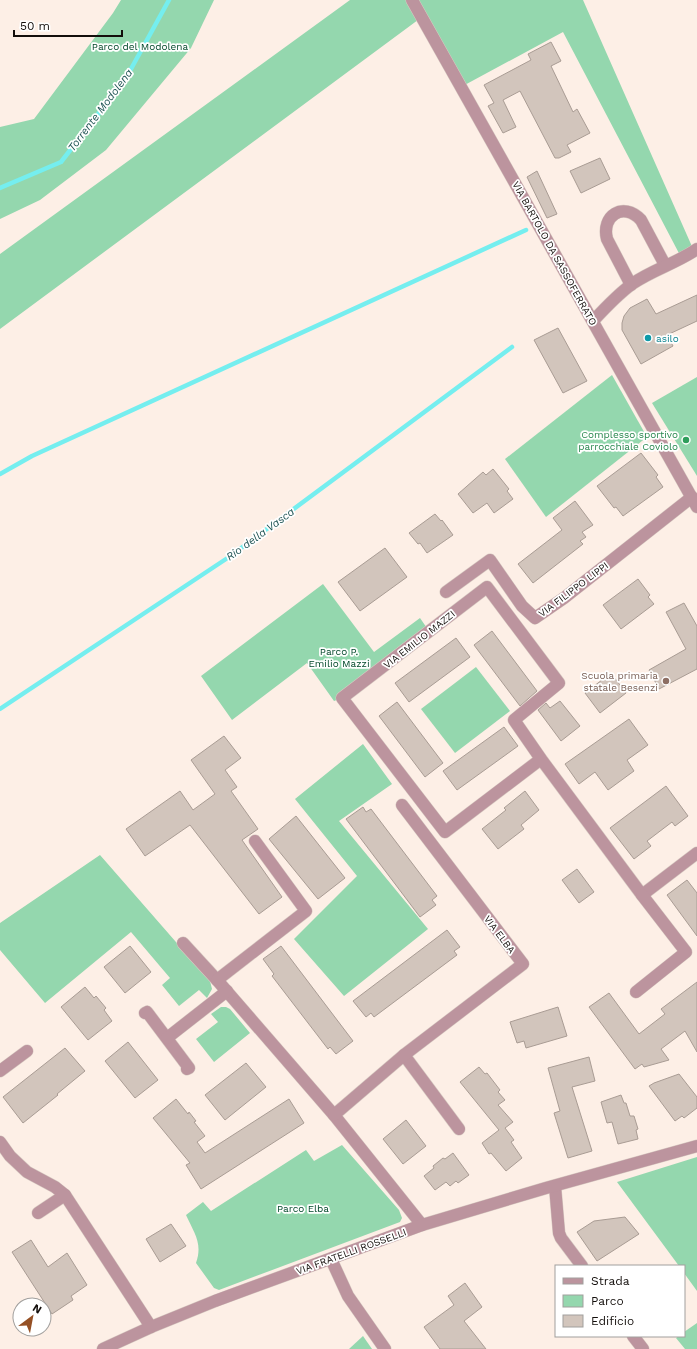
<svg xmlns="http://www.w3.org/2000/svg" width="697" height="1349" font-family="'Work Sans',sans-serif">
  <style>
    .green { fill: #94d7ae }
    .lines { fill: none; stroke-linecap: round; stroke-linejoin: round }
    .stream { stroke: #75eeef; stroke-width: 4.5 }
    .building { fill: #d2c5bc; stroke: #a99c94 }
    .minor-casing { stroke: #d8cbc3; stroke-width: 13 }
    .minor { stroke: #bc949e; stroke-width: 12 }
    .culture-dot { fill: #0f9aa8; stroke: #fff; stroke-width: 1.5 }
    .leisure-dot { fill: #2e9e5b; stroke: #fff; stroke-width: 1.5 }
    .education-dot { fill: #8d6e63; stroke: #fff; stroke-width: 1.5 }
    .labels { text-anchor: middle; stroke-width: 3.5; stroke-linejoin: round; paint-order: stroke }
    .park-label { font-size: 10px; fill: #004729; stroke: #fff }
    .street-label { font-size: 10px; fill: #130e0b; stroke: #fff }
    .culture-label { font-size: 10px; fill: #0d838f; stroke: #fff; text-anchor: start }
    .leisure-label { font-size: 10px; fill: #27864d; stroke: #fff; text-anchor: end }
    .education-label { font-size: 10px; fill: #785e54; stroke: #fff; text-anchor: end }
    .water-label { font-size: 11px; font-style: italic; fill: #1e5353; stroke: #fff }
  </style>
  <rect width="100%" height="100%" fill="#fdefe6"/>
  <!-- green -->
  <g class="green">
    <path d="M121,0H214L191,48L106,150L40,200L0,219V127L34,119L113,13Z"/>
    <path d="M350,0H583L694,251L682,259L563,32L461,87L422,17L0,329V254Z"/>
    <path d="M612,375L647,437L546,517L505,459Z"/>
    <path d="M697,377V476L652,403Z"/>
    <path d="M323,584L374,652L420,618L429,631L342,698L334,701L307,663L232,720L201,676Z"/>
    <path d="M476,667L510,711L455,753L421,709Z"/>
    <path d="M363,744L392,784L339,821L428,929L344,996L294,939L357,876L295,799Z"/>
    <path d="M100,855L210,981L212,989L207,998L199,990L179,1006L162,985L170,978L131,932L45,1003L0,950V923Z"/>
    <path d="M221,1007H226L230,1009L250,1033L214,1062L196,1039L218,1022L211,1014Z"/>
    <path d="M342,1145L399,1210L402,1218L400,1222L219,1290L214,1288L196,1263C203,1243 194,1233 186,1215L203,1202L211,1211L306,1150L314,1161Z"/>
    <path d="M697,1157V1291L684,1273V1266H679L617,1182Z"/>
    <path d="M697,1323V1349H685L676,1338L679,1336H684V1332Z"/>
    <path d="M363,1336L372,1349H349Z"/>
  </g>
  <g class="lines">
    <!-- stream -->
    <g class="stream">
      <path d="M0,188L61,162L126,78L169,0"/>
      <path d="M0,474L32,456L526,230"/>
      <path d="M0,709L229,557L512,347"/>
    </g>
  </g>
  <!-- building -->
  <g class="building">
    <path d="M551,42L561,61L551,66L573,112L577,109L590,133L567,145L571,152L559,158H555L520,91L503,100L516,127L503,133L488,106L494,103L484,85L531,60L528,54Z"/>
    <path d="M600,158L610,179L581,193L570,171Z"/>
    <path d="M537,171L557,214L547,218L527,177Z"/>
    <path d="M697,295V321L667,335L673,346L641,364L622,330V323L624,316L630,308L647,299L656,314Z"/>
    <path d="M558,328L587,381L563,393L534,340Z"/>
    <path d="M641,453L658,475L656,477L663,487L623,516L616,507L614,508L597,486Z"/>
    <path d="M493,469L509,489L507,491L513,499L494,513L487,503L473,513L458,494L483,472L486,475Z"/>
    <path d="M575,501L593,525L582,532L586,537L580,541L583,544L533,583L518,564L562,530L553,518Z"/>
    <path d="M435,514L441,521L442,520L453,535L427,553L420,543L418,544L409,533Z"/>
    <path d="M385,548L407,577L360,611L338,582Z"/>
    <path d="M638,579L650,595L648,597L654,604L621,629L603,605Z"/>
    <path d="M684,603L697,626V669L659,689L649,670L686,649L666,612Z"/>
    <path d="M492,631L537,691L520,706L474,645Z"/>
    <path d="M456,638L470,657L409,702L395,683Z"/>
    <path d="M611,673L626,693L600,713L585,693Z"/>
    <path d="M560,701L580,726L561,741L538,710L546,703L550,708Z"/>
    <path d="M397,702L443,763L425,777L379,716Z"/>
    <path d="M629,719L648,745L627,760L634,771L608,790L595,772L579,784L565,764Z"/>
    <path d="M504,727L518,746L457,790L443,771Z"/>
    <path d="M224,736L241,758L225,770L237,787L231,791L258,829L242,840L282,897L259,914L190,825L145,856L126,829L180,791L193,810L215,794L191,760Z"/>
    <path d="M666,786L688,816L675,826L672,822L647,841L651,846L634,859L610,828Z"/>
    <path d="M525,791L539,810L521,825L524,829L498,849L482,829L506,810L504,808Z"/>
    <path d="M363,807L366,812L371,809L437,896L432,900L436,905L420,917L346,819Z"/>
    <path d="M296,816L345,878L318,899L269,839Z"/>
    <path d="M577,869L594,892L579,903L562,880Z"/>
    <path d="M687,880L697,893V936L667,895Z"/>
    <path d="M447,930L460,947L454,951L457,955L374,1017L371,1013L366,1017L353,1001Z"/>
    <path d="M130,946L151,972L125,993L104,967Z"/>
    <path d="M281,946L353,1041L336,1054L330,1047L328,1049L272,976L274,974L263,959Z"/>
    <path d="M697,982V1052L685,1031L661,1049L669,1060L644,1067L642,1064L635,1069L589,1007L609,993L639,1034L665,1014L661,1009Z"/>
    <path d="M85,987L94,998L96,996L106,1008L104,1010L112,1021L88,1040L61,1007Z"/>
    <path d="M558,1007L567,1036L526,1048L524,1041L517,1043L510,1022Z"/>
    <path d="M128,1042L158,1080L135,1098L105,1061Z"/>
    <path d="M65,1048L85,1071L57,1094L58,1095L23,1123L3,1097Z"/>
    <path d="M589,1057L595,1081L572,1087L592,1151L568,1158L554,1113L560,1111L548,1068Z"/>
    <path d="M246,1063L266,1087L225,1120L205,1095Z"/>
    <path d="M479,1067L485,1074L487,1073L500,1090L498,1092L505,1100L498,1105L513,1122L505,1128L514,1140L511,1142L522,1158L506,1171L491,1153L489,1154L482,1143L499,1130L460,1082Z"/>
    <path d="M679,1074L697,1097V1108L684,1118L682,1116L675,1121L649,1086L654,1083Z"/>
    <path d="M621,1095L624,1103H626L630,1116H634L638,1129L636,1130L638,1139L618,1144L612,1122L607,1123L601,1102Z"/>
    <path d="M176,1099L188,1114L189,1112L196,1121L194,1122L205,1136L197,1142L205,1153L289,1099L304,1123L201,1189L186,1165L190,1163L153,1118Z"/>
    <path d="M406,1120L426,1146L403,1164L383,1139Z"/>
    <path d="M453,1153L469,1175L458,1183L456,1181L450,1186L446,1182L435,1190L424,1176L434,1168L433,1166L443,1158L445,1159Z"/>
    <path d="M625,1217L639,1234L597,1261L577,1232L594,1221Z"/>
    <path d="M171,1224L186,1246L160,1262L146,1239Z"/>
    <path d="M31,1240L48,1267L67,1253L87,1285L71,1296L73,1300L52,1314L12,1252Z"/>
    <path d="M465,1283L482,1307L464,1321L486,1349H440L424,1327L454,1305L448,1296Z"/>
  </g>
  <g class="lines">
    <!-- minor casing -->
    <g class="minor-casing">
      <g id="minor">
        <path d="M412,0L697,507"/>
        <path d="M631,285L607,239C601,216 623,201 641,220L665,265"/>
        <path d="M593,321C605,308 617,295 632,284C652,270 677,263 697,249"/>
        <path d="M446,592L490,560L522,606L535,618L564,598L692,497"/>
        <path d="M541,759L514,720L559,683L487,587L342,698L445,832L541,759L642,895L697,853"/>
        <path d="M183,943L217,980L334,1115L422,1225"/>
        <path d="M217,980L306,911L255,841"/>
        <path d="M636,992L686,952L642,895"/>
        <path d="M145,1013L147,1012L189,1068L187,1069"/>
        <path d="M167,1038L227,991"/>
        <path d="M404,1055L459,1129"/>
        <path d="M0,1071L27,1051"/>
        <path d="M334,1115L404,1055L523,964L402,805"/>
        <path d="M0,1142L10,1156L27,1172L55,1187L65,1195L151,1327"/>
        <path d="M555,1186L559,1233L561,1238L582,1266"/>
        <path d="M38,1213L65,1195"/>
        <path d="M331,1259L348,1296L385,1349"/>
        <path d="M633,1336L643,1349"/>
        <path d="M103,1349L151,1327L215,1301L422,1225L546,1188L697,1146"/>
      </g>
    </g>
    <!-- minor -->
    <use href="#minor" class="minor"/>
  </g>
  <!-- markers -->
  <circle class="culture-dot" cx="648" cy="338" r="4"/>
  <circle class="leisure-dot" cx="686" cy="440" r="4"/>
  <circle class="education-dot" cx="666" cy="681" r="4"/>
  <g class="labels">
    <!-- park labels -->
    <g class="park-label">
      <text x="140" y="50">Parco del Modolena</text>
      <text x="339" y="655">Parco P.<tspan x="339" dy="12">Emilio Mazzi</tspan></text>
      <text x="303" y="1212">Parco Elba</text>
    </g>
    <!-- street labels -->
    <g class="street-label">
      <text transform="translate(555 253) rotate(61)" y="4">VIA BARTOLO DA SASSOFERRATO</text>
      <text transform="translate(573 589) rotate(-37)" y="4">VIA FILIPPO LIPPI</text>
      <text transform="translate(419 639) rotate(-38)" y="4">VIA EMILIO MAZZI</text>
      <text transform="translate(500 934) rotate(53)" y="4">VIA ELBA</text>
      <text transform="translate(351 1251) rotate(-20)" y="4">VIA FRATELLI ROSSELLI</text>
    </g>
    <!-- culture labels -->
    <g class="culture-label">
      <text x="656" y="342">asilo</text>
    </g>
    <!-- leisure labels -->
    <g class="leisure-label">
      <text x="678" y="438">Complesso sportivo<tspan x="678" dy="12">parrocchiale Coviolo</tspan></text>
    </g>
    <!-- education labels -->
    <g class="education-label">
      <text x="658" y="679">Scuola primaria<tspan x="658" dy="12">statale Besenzi</tspan></text>
    </g>
    <!-- water labels -->
    <g class="water-label">
      <text transform="translate(100 110) rotate(-53)" y="4">Torrente Modolena</text>
      <text transform="translate(260 534) rotate(-36)" y="4">Rio della Vasca</text>
    </g>
  </g>
  <!-- legend -->
  <rect x="555" y="1265" width="130" height="72" fill="#ffffff" stroke="#a19f9d"/>
  <rect x="563" y="1278" width="20" height="6" fill="#bc949e" stroke="#a19f9d"/>
  <text x="591" y="1285" font-size="12" fill="#130e0b">Strada</text>
  <rect x="563" y="1295" width="20" height="12" fill="#94d7ae" stroke="#a19f9d"/>
  <text x="591" y="1305" font-size="12" fill="#130e0b">Parco</text>
  <rect x="563" y="1315" width="20" height="12" fill="#d2c5bc" stroke="#a19f9d"/>
  <text x="591" y="1325" font-size="12" fill="#130e0b">Edificio</text>
  <!-- north arrow -->
  <g transform="translate(32 1317) rotate(32)"><circle r="19" fill="#ffffff" stroke="#a19f9d"/>
  <path d="M0-3L7 15L0 10L-7 15Z" fill="#955024"/>
  <text y="-6" font-size="11" font-weight="bold" text-anchor="middle" fill="#130e0b">N</text>
  </g>
  <!-- scale -->
  <path d="M14 30v6h108v-6" fill="none" stroke="#130e0b" stroke-width="2"/>
  <text x="20" y="30" font-size="12" fill="#130e0b" stroke="#ffffff" stroke-width="3" paint-order="stroke">50 m</text>
</svg>
